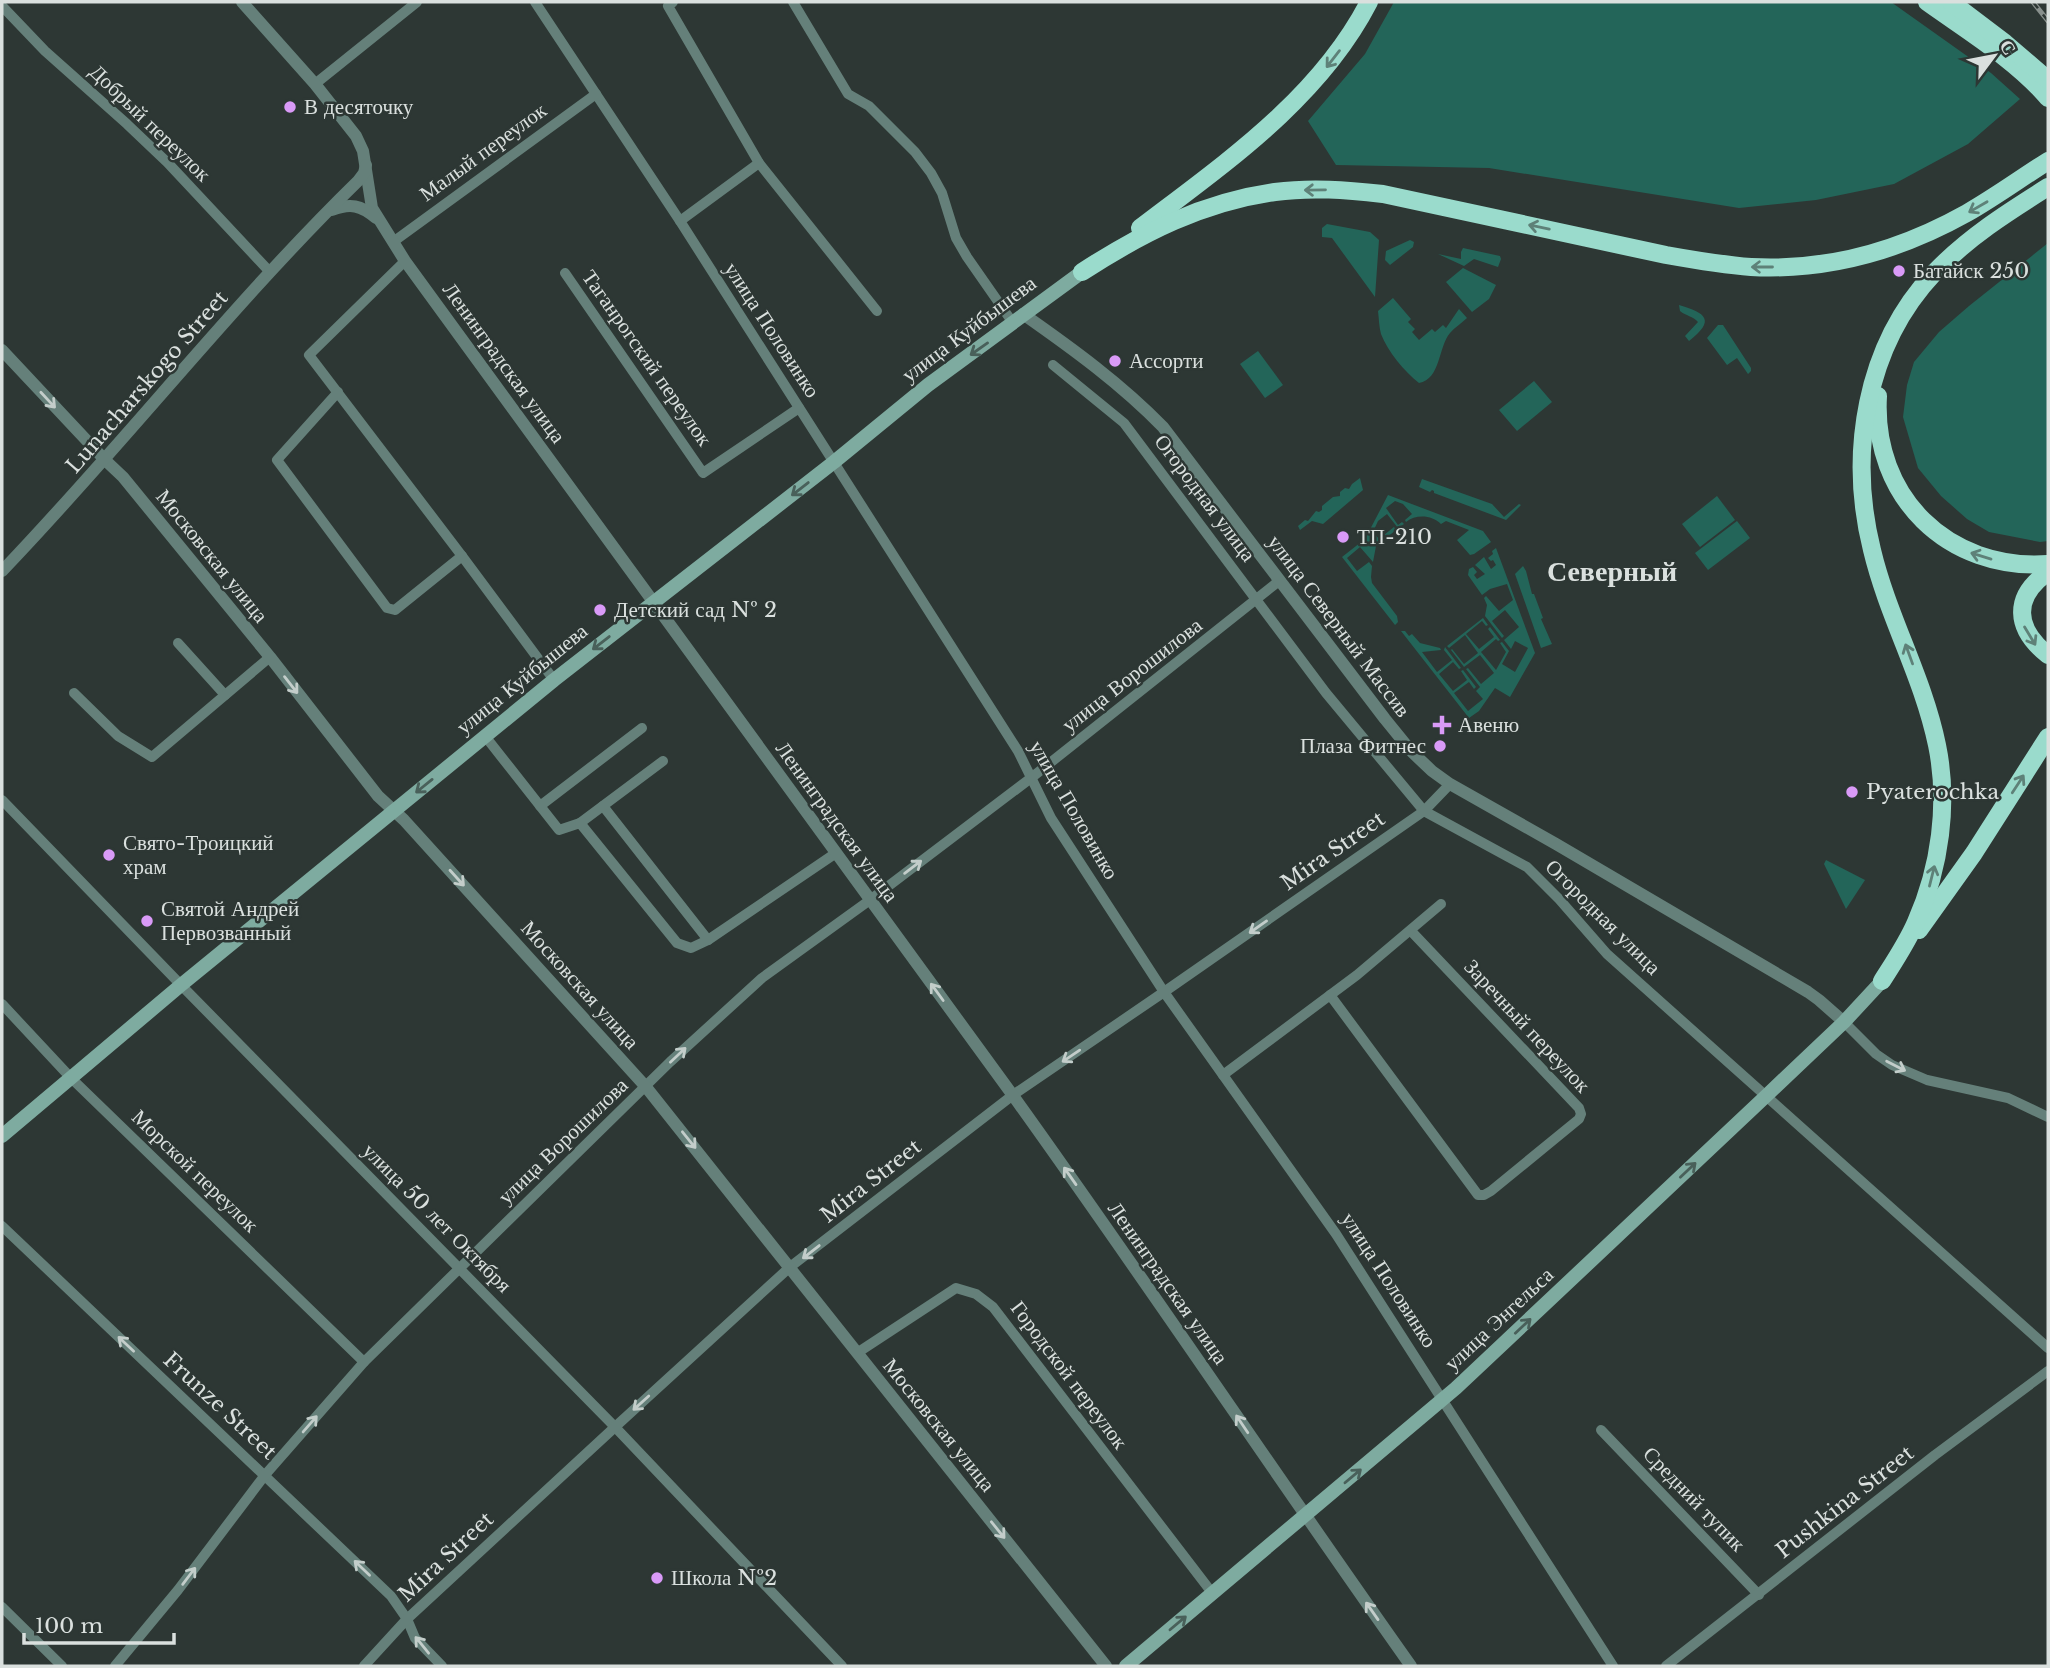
<svg xmlns="http://www.w3.org/2000/svg" width="2050" height="1668" font-family="'Libre Baskerville',serif">
  <style>
    .green { fill: #236559 }
    .lines { fill: none; stroke-linecap: round; stroke-linejoin: round }
    .minor { stroke: #65807a; stroke-width: 10 }
    .tertiary { stroke: #65807a; stroke-width: 12 }
    .secondary { stroke: #7eaba0; stroke-width: 14 }
    .trunk { stroke: #9adbcc; stroke-width: 18 }
    .rail-casing { stroke: #88908d; stroke-width: 5 }
    .rail { stroke: #2d3734; stroke-width: 2.5; stroke-dasharray: 8; stroke-linecap: butt }
    .oneway { stroke: #5e8178 }
    .oneway2 { stroke: #49605a }
    .oneway3 { stroke: #c3cdca }
    .poi-dot { fill: #d99af7; stroke: #2d3734; stroke-width: 2.5 }
    .labels { text-anchor: middle; stroke-width: 5; stroke-linejoin: round; paint-order: stroke }
    .poi-label { font-size: 21px; fill: #dae0de; stroke: #2d3734; text-anchor: start }
    .street-label { font-size: 21px; fill: #dae0de; stroke: #2d3734 }
    .district-label { font-size: 28px; font-weight: bold; fill: #dae0de; stroke: #2d3734 }
  </style>
  <rect width="100%" height="100%" fill="#2d3734"/>
  <!-- green -->
  <g class="green">
    <path d="M1394,2H1891L1991,73L2020,99L1968,144L1894,184L1816,200L1739,208L1489,168L1336,165L1308,121L1365,54Z"/>
    <path d="M1327,224L1370,232L1379,240L1375,297L1332,238L1322,237V228Z"/>
    <path d="M1410,240L1414,242L1413,247L1390,265L1385,260L1386,251Z"/>
    <path d="M2048,243V541L2040,542L1989,532L1967,519L1941,496L1918,468L1903,417L1907,385L1914,362L1939,332L1969,306Z"/>
    <path d="M1463,248L1500,256L1501,259L1498,267L1474,259L1464,266L1438,254L1461,259V252Z"/>
    <path d="M1463,268L1496,285L1489,299L1472,312L1446,282Z"/>
    <path d="M1393,298L1411,319L1408,322L1415,329L1412,332L1419,340L1432,329L1435,332L1443,325L1446,328L1459,309L1467,318C1462,323 1455,327 1450,333C1438,347 1441,379 1419,383C1404,371 1388,352 1381,334C1379,327 1379,319 1378,311Z"/>
    <path d="M1679,305C1706,313 1716,320 1689,341L1685,336L1698,322C1693,316 1686,316 1680,311Z"/>
    <path d="M1718,325H1723L1751,368V371L1748,374L1737,358L1727,365L1707,338Z"/>
    <path d="M1258,351L1283,385L1265,398L1240,364Z"/>
    <path d="M1534,381L1552,402L1517,431L1499,410Z"/>
    <path d="M1360,478L1363,490L1323,524L1312,521L1300,530L1298,526L1305,520L1308,521L1316,511L1319,512L1322,510V506L1333,497L1340,496V492L1345,488L1349,489L1352,484Z"/>
    <path d="M1422,479L1492,504L1504,517L1519,504L1521,505L1506,520L1434,493V491L1432,490L1430,492L1419,487Z"/>
    <path d="M1388,495L1483,531L1491,542L1474,554L1470,555L1457,540L1469,530L1446,521L1441,524C1432,515 1416,514 1406,522L1405,520L1412,514L1403,504L1395,501L1386,508L1398,525L1402,522L1404,524L1398,528L1387,514L1378,521L1373,532L1379,539L1394,527L1396,530L1376,546L1373,562L1360,547L1347,558L1357,571L1369,562L1372,566L1371,577L1372,583L1397,616L1398,622L1395,625L1342,557L1365,539Z"/>
    <path d="M1717,496L1735,520L1700,547L1682,524Z"/>
    <path d="M1737,521L1750,538L1708,570L1695,553Z"/>
    <path d="M1496,548L1535,653L1510,697L1495,688L1479,711L1469,718L1401,631H1405L1409,636L1412,634L1420,643L1440,648L1441,650L1422,652L1437,672L1452,660L1444,650L1445,647L1461,668L1459,669L1453,662L1439,674L1453,691L1467,680L1461,671L1463,670L1476,687L1474,689L1469,682L1454,693L1468,711L1483,699L1476,691L1480,687L1466,669L1468,668L1481,684L1494,673L1480,655L1464,667L1451,650L1452,649L1464,664L1478,653L1465,635L1449,648L1447,646L1483,618L1488,625L1486,626L1482,621L1466,634L1479,649L1494,637L1488,629L1490,627L1500,640L1498,641L1496,639L1481,652L1496,670L1506,652L1500,643L1502,642L1509,651L1502,664L1515,672L1528,648L1515,641L1511,649L1504,640L1519,627L1505,610L1492,621L1504,636L1502,638L1485,616L1487,605L1484,598L1486,596L1499,611L1513,600L1507,584L1490,589L1482,595L1468,575L1469,569L1473,567L1477,572L1474,575L1477,579L1485,574L1475,565L1484,557L1491,569L1496,565L1493,560L1491,561L1488,558L1493,554L1492,551Z"/>
    <path d="M1523,566L1526,571L1532,594H1534L1543,618L1541,619L1552,644L1541,648L1515,574Z"/>
    <path d="M1826,860L1865,880L1846,909L1824,864Z"/>
  </g>
  <g class="lines">
    <!-- minor -->
    <g class="minor">
      <path d="M535,2L680,221L1018,751L1051,818L1164,992L1336,1234L1613,1666"/>
      <path d="M673,2L668,6L759,163L877,311"/>
      <path d="M793,2L848,94L869,106L915,152L931,173L942,193L956,238L967,257L1013,323"/>
      <path d="M2,6L45,51L127,124L167,162L269,271"/>
      <path d="M315,84L417,2"/>
      <path d="M680,221L759,163"/>
      <path d="M393,242L596,94"/>
      <path d="M405,261L309,355L462,556L554,680"/>
      <path d="M565,273L703,473L799,408"/>
      <path d="M1053,365L1124,423L1326,693L1424,811L1527,867L1559,899L1607,954L2048,1348"/>
      <path d="M338,392L277,460L387,608L395,610L462,556"/>
      <path d="M178,643L225,695"/>
      <path d="M74,693L118,736L152,757L270,657"/>
      <path d="M485,736L559,830L580,823L677,943L691,948L708,940L836,853"/>
      <path d="M2,800L181,985L615,1427L842,1666"/>
      <path d="M540,806L642,728"/>
      <path d="M603,806L708,940"/>
      <path d="M580,823L663,761"/>
      <path d="M1330,995L1478,1195H1484L1491,1191L1579,1119L1581,1114L1579,1108L1411,931"/>
      <path d="M2,1004L71,1078L364,1362"/>
      <path d="M1844,1022L1876,1054L1892,1065L1927,1080L2008,1098L2048,1117"/>
      <path d="M1223,1075L1357,975L1441,904"/>
      <path d="M2,1226L391,1596L407,1619L415,1638L442,1666"/>
      <path d="M857,1353L956,1288L976,1294L993,1307L1213,1594"/>
      <path d="M1601,1430L1759,1595"/>
      <path d="M2,1607L62,1666"/>
      <path d="M115,1666L178,1590L265,1475L364,1362L670,1062L762,978L870,900L1031,778L1279,581"/>
      <path d="M364,1666L407,1619L615,1427L790,1267L1013,1095L1164,992L1424,811L1450,784"/>
      <path d="M1666,1666L1935,1455L2048,1371"/>
    </g>
    <!-- tertiary -->
    <g class="tertiary">
      <path d="M242,2L315,84L356,136L363,151L372,208L405,261C609,539 813,817 1014,1097C1149,1285 1277,1477 1411,1666"/>
      <path d="M332,210C350,203 361,205 376,218"/>
      <path d="M1023,314C1073,349 1121,384 1163,427L1385,719L1411,751L1432,771L1450,784L1556,844L1808,992L1819,1000L1844,1022"/>
      <path d="M2,350L105,460L123,477L270,657L378,796L404,820L646,1087L1106,1666"/>
      <path d="M2,571C124,444 232,304 358,181L364,173L366,165"/>
    </g>
    <!-- secondary -->
    <g class="secondary">
      <path d="M2,1136L181,985L554,680L834,462L928,385L1082,272"/>
      <path d="M1126,1666L1456,1388L1766,1096L1844,1022L1882,981"/>
    </g>
    <!-- trunk -->
    <g class="trunk">
      <path d="M1927,2C1966,30 2017,61 2048,98"/>
      <path d="M1951,2L2005,43L2048,80"/>
      <path d="M1140,228C1225,163 1319,99 1369,2"/>
      <path d="M1082,272C1142,233 1203,202 1275,192C1311,187 1347,190 1383,194L1666,255C1694,260 1723,265 1751,267C1827,271 1901,250 1967,213C1995,197 2021,178 2048,161"/>
      <path d="M1878,396C1872,497 1948,571 2048,564"/>
      <path d="M2048,572C2012,597 2015,629 2048,655"/>
      <path d="M1919,930L1974,853L2048,737"/>
      <path d="M1882,981C1894,962 1907,943 1916,922C1940,868 1949,803 1937,745C1923,677 1888,617 1872,550C1848,454 1865,346 1934,273C1967,238 2008,212 2048,187"/>
    </g>
    <!-- rail casing -->
    <g class="rail-casing">
      <path id="rail" d="M2033,2L2048,21"/>
    </g>
    <!-- rail -->
    <use href="#rail" class="rail"/>
  </g>
  <!-- one-way arrows -->
  <defs><path id="oneway-shaft" d="M-6 0H5M1.5-3L5.5 0L1.5 3" fill="none" stroke-width="1.6" stroke-linecap="round" stroke-linejoin="round" transform="scale(1.75)"/></defs>
  <g class="oneway">
    <use href="#oneway-shaft" transform="translate(1333 59) rotate(128)"/>
    <use href="#oneway-shaft" transform="translate(1315 190) rotate(179)"/>
    <use href="#oneway-shaft" transform="translate(1978 207) rotate(150)"/>
    <use href="#oneway-shaft" transform="translate(1539 227) rotate(-168)"/>
    <use href="#oneway-shaft" transform="translate(1762 267) rotate(-180)"/>
    <use href="#oneway-shaft" transform="translate(1981 556) rotate(-163)"/>
    <use href="#oneway-shaft" transform="translate(2030 636) rotate(59)"/>
    <use href="#oneway-shaft" transform="translate(1909 654) rotate(-110)"/>
    <use href="#oneway-shaft" transform="translate(2018 784) rotate(-57)"/>
    <use href="#oneway-shaft" transform="translate(1932 876) rotate(-76)"/>
  </g>
  <g class="oneway2">
    <use href="#oneway-shaft" transform="translate(979 349) rotate(145)"/>
    <use href="#oneway-shaft" transform="translate(800 489) rotate(142)"/>
    <use href="#oneway-shaft" transform="translate(601 643) rotate(142)"/>
    <use href="#oneway-shaft" transform="translate(424 786) rotate(141)"/>
    <use href="#oneway-shaft" transform="translate(1688 1170) rotate(-43)"/>
    <use href="#oneway-shaft" transform="translate(1523 1326) rotate(-43)"/>
    <use href="#oneway-shaft" transform="translate(1353 1476) rotate(-40)"/>
    <use href="#oneway-shaft" transform="translate(1178 1623) rotate(-40)"/>
  </g>
  <g class="oneway3">
    <use href="#oneway-shaft" transform="translate(48 400) rotate(47)"/>
    <use href="#oneway-shaft" transform="translate(291 685) rotate(52)"/>
    <use href="#oneway-shaft" transform="translate(913 867) rotate(-37)"/>
    <use href="#oneway-shaft" transform="translate(457 878) rotate(48)"/>
    <use href="#oneway-shaft" transform="translate(1258 927) rotate(145)"/>
    <use href="#oneway-shaft" transform="translate(937 992) rotate(-126)"/>
    <use href="#oneway-shaft" transform="translate(678 1055) rotate(-43)"/>
    <use href="#oneway-shaft" transform="translate(1071 1056) rotate(146)"/>
    <use href="#oneway-shaft" transform="translate(1896 1066) rotate(27)"/>
    <use href="#oneway-shaft" transform="translate(689 1140) rotate(51)"/>
    <use href="#oneway-shaft" transform="translate(1070 1176) rotate(-125)"/>
    <use href="#oneway-shaft" transform="translate(811 1252) rotate(142)"/>
    <use href="#oneway-shaft" transform="translate(126 1344) rotate(-137)"/>
    <use href="#oneway-shaft" transform="translate(641 1403) rotate(138)"/>
    <use href="#oneway-shaft" transform="translate(310 1424) rotate(-49)"/>
    <use href="#oneway-shaft" transform="translate(1242 1424) rotate(-124)"/>
    <use href="#oneway-shaft" transform="translate(998 1530) rotate(51)"/>
    <use href="#oneway-shaft" transform="translate(362 1568) rotate(-136)"/>
    <use href="#oneway-shaft" transform="translate(189 1576) rotate(-53)"/>
    <use href="#oneway-shaft" transform="translate(1372 1611) rotate(-125)"/>
    <use href="#oneway-shaft" transform="translate(422 1645) rotate(-129)"/>
  </g>
  <!-- markers -->
  <g class="poi-dot">
    <circle cx="290" cy="107" r="7"/>
    <circle cx="1899" cy="271" r="7"/>
    <circle cx="1115" cy="361" r="7"/>
    <circle cx="1343" cy="537" r="7"/>
    <circle cx="600" cy="610" r="7"/>
    <path d="M1438.5 714.5h7v7h7v7h-7v7h-7v-7h-7v-7h7z"/>
    <circle cx="1440" cy="746" r="7"/>
    <circle cx="1852" cy="792" r="7"/>
    <circle cx="109" cy="855" r="7"/>
    <circle cx="147" cy="921" r="7"/>
    <circle cx="657" cy="1578" r="7"/>
  </g>
  <g class="labels">
    <!-- poi labels -->
    <g class="poi-label">
      <text x="304" y="114">В десяточку</text>
      <text x="1913" y="278">Батайск 250</text>
      <text x="1129" y="368">Ассорти</text>
      <text x="1357" y="544">ТП-210</text>
      <text x="614" y="617">Детский сад № 2</text>
      <text x="1458" y="732">Авеню</text>
      <text x="1426" y="753" text-anchor="end">Плаза Фитнес</text>
      <text x="1866" y="799">Pyaterochka</text>
      <text x="123" y="850">Свято-Троицкий<tspan x="123" dy="24">храм</tspan></text>
      <text x="161" y="916">Святой Андрей<tspan x="161" dy="24">Первозванный</tspan></text>
      <text x="671" y="1585">Школа №2</text>
    </g>
    <!-- street labels -->
    <g class="street-label">
      <text transform="translate(150 123) rotate(44)" y="7">Добрый переулок</text>
      <text transform="translate(483 152) rotate(-36)" y="7">Малый переулок</text>
      <text transform="translate(969 329) rotate(-37)" y="7">улица Куйбышева</text>
      <text transform="translate(772 330) rotate(57)" y="7">улица Половинко</text>
      <text transform="translate(647 358) rotate(55)" y="7">Таганрогский переулок</text>
      <text transform="translate(504 363) rotate(54)" y="7">Ленинградская улица</text>
      <text transform="translate(147 382) rotate(-49)" y="7">Lunacharskogo Street</text>
      <text transform="translate(1205 498) rotate(53)" y="7">Огородная улица</text>
      <text transform="translate(212 556) rotate(51)" y="7">Московская улица</text>
      <text transform="translate(1339 626) rotate(53)" y="7">улица Северный Массив</text>
      <text transform="translate(1132 675) rotate(-38)" y="7">улица Ворошилова</text>
      <text transform="translate(522 679) rotate(-39)" y="7">улица Куйбышева</text>
      <text transform="translate(1074 810) rotate(60)" y="7">улица Половинко</text>
      <text transform="translate(837 822) rotate(54)" y="7">Ленинградская улица</text>
      <text transform="translate(1333 851) rotate(-35)" y="7">Mira Street</text>
      <text transform="translate(1603 917) rotate(45)" y="7">Огородная улица</text>
      <text transform="translate(580 985) rotate(48)" y="7">Московская улица</text>
      <text transform="translate(1527 1026) rotate(47)" y="7">Заречный переулок</text>
      <text transform="translate(563 1141) rotate(-44)" y="7">улица Ворошилова</text>
      <text transform="translate(195 1171) rotate(44)" y="7">Морской переулок</text>
      <text transform="translate(871 1181) rotate(-38)" y="7">Mira Street</text>
      <text transform="translate(437 1218) rotate(45)" y="7">улица 50 лет Октября</text>
      <text transform="translate(1389 1280) rotate(57)" y="7">улица Половинко</text>
      <text transform="translate(1168 1283) rotate(55)" y="7">Ленинградская улица</text>
      <text transform="translate(1499 1319) rotate(-43)" y="7">улица Энгельса</text>
      <text transform="translate(1069 1375) rotate(53)" y="7">Городской переулок</text>
      <text transform="translate(220 1406) rotate(43)" y="7">Frunze Street</text>
      <text transform="translate(939 1425) rotate(51)" y="7">Московская улица</text>
      <text transform="translate(1694 1499) rotate(46)" y="7">Средний тупик</text>
      <text transform="translate(1845 1502) rotate(-38)" y="7">Pushkina Street</text>
      <text transform="translate(446 1557) rotate(-43)" y="7">Mira Street</text>
    </g>
    <!-- district labels -->
    <g class="district-label">
      <text x="1612" y="581">Северный</text>
    </g>
  </g>
  <!-- border -->
  <rect width="2050" height="1668" fill="none" stroke="#dae0de" stroke-width="7"/>
  <!-- north arrow -->
  <g transform="translate(1994 56) rotate(58)" stroke="#2d3734" stroke-width="5" paint-order="stroke">
  <path d="M0-5L12 26L0 18L-12 26Z" fill="#dae0de"/>
  <text y="-10" font-size="19" font-weight="bold" text-anchor="middle" fill="#dae0de">С</text>
  </g>
  <!-- scale -->
  <path d="M24 1633v10h150v-10" fill="none" stroke="#dae0de" stroke-width="3.5"/>
  <text x="35" y="1633" font-size="21" fill="#dae0de" stroke="#2d3734" stroke-width="5" paint-order="stroke">100 m</text>
</svg>
